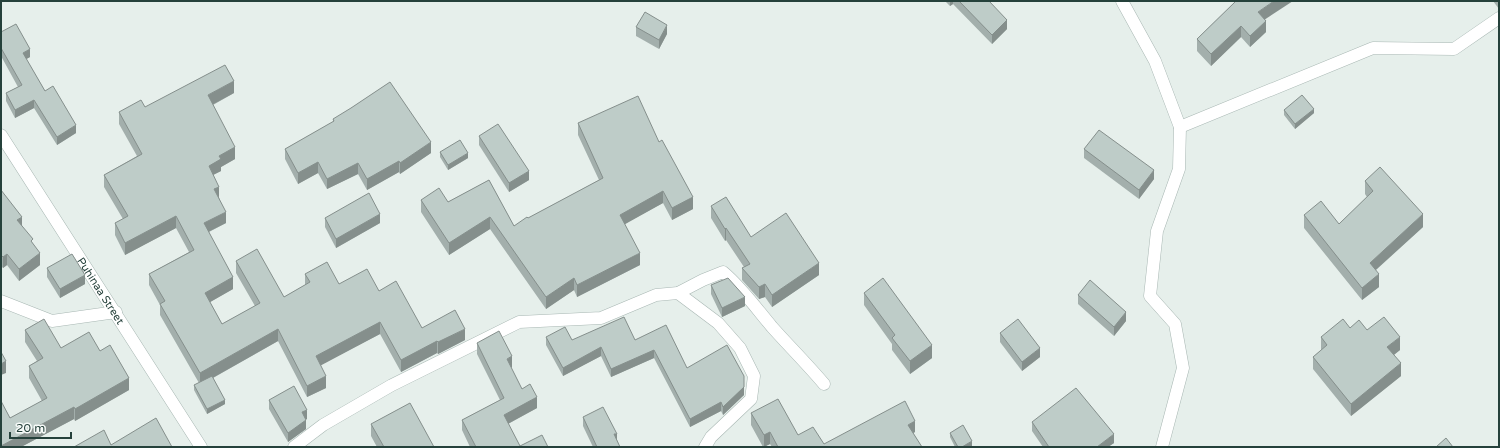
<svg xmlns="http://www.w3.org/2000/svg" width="1500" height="448" font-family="'Varela Round',sans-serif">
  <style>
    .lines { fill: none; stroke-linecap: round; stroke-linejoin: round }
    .street-casing { stroke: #a8b7b3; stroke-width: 13 }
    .street { stroke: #fff; stroke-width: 12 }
    .wall { fill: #a3afac }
    .shaded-wall { fill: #858f8c }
    .building { fill: #beccc8; stroke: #858f8c }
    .labels { text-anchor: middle; stroke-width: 3; stroke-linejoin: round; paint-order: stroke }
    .street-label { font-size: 11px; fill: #25413b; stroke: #f7fbf9 }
  </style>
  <rect width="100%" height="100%" fill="#e6efeb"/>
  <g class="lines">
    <!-- street casing -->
    <g class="street-casing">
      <g id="street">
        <path d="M1122,1L1155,61L1180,127L1179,169L1157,231L1150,296L1175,324L1183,368L1162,447"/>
        <path d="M1180,127L1373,48L1454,49L1499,18"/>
        <path id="s1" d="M1,135L201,447"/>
        <path d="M678,293L718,323L740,348L754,376L751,399L711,437L705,447"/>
        <path d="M1,301L52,321L116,312"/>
        <path d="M294,447L323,425L392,385L519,322L601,318L656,295L678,293L703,280L723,272C742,288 756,308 772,327C789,346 807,364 824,384"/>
      </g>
    </g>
    <!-- street -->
    <use href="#street" class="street"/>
  </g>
  <!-- wall -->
  <g class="wall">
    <path d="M945,1H989L1007,29L992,44L953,4L950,6Z"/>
    <path d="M1236,1L1264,19L1266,32L1250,47L1241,37L1211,66L1197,51V39Z"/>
    <path d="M1493,1H1499V9Z"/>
    <path d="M636,27L667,34L659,49L636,36Z"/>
    <path d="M1,32L30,57L26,59L45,91L76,133L57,145L34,108L15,118L6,101V93L18,87L1,56Z"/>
    <path d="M234,93L213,105L235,159L221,167V171L213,175L226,223L209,232L233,289L210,302L222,324L255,306L236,273V261L284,297L305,285V274L339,284L379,291L422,328L465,340L438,354L437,353L401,372L380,334L320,365L326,388L307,397L278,341L213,378L225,404L207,414L194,390V385L199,383L160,315V305L149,285V274L189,252L176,228L125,255L115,235V223L123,219L104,187V175L137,156L119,124V112Z"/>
    <path d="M1284,110L1314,113L1295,129L1284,115Z"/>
    <path d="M333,119L431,153L400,174L399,172L367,190L358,174L327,189L318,173L298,184L285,159V149L333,122Z"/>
    <path d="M578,123L659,142L693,209L672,220L663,203L624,224L640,265L577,297L574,290L546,309L490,229L449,255L421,212V200L448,202L489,180L514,226L599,180L578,135Z"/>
    <path d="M479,136L529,180L509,192L479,145Z"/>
    <path d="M1084,149L1154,179L1139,199L1084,158Z"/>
    <path d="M440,152L468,158L448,170L440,157Z"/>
    <path d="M1365,181L1423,227L1376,270L1379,287L1362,300L1304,228V215L1339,224L1367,197L1365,194Z"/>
    <path d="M1,190L33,244L40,265L19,281L7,265L3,268L1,266Z"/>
    <path d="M711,206L751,237L819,275L772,307L765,297L759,299L742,280V268L744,267L726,240L725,241L711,218Z"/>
    <path d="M325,218L380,223L336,248L325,227Z"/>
    <path d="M47,268L85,284L60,298L47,277Z"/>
    <path d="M711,285L745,306L722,317L711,294Z"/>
    <path d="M864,293L932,358L910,374L892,350V344L864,305Z"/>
    <path d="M1078,295L1126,321L1114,336L1078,304Z"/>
    <path d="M1350,328L1367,330L1400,350L1394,355L1401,376L1351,416L1313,369V357L1321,350V337Z"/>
    <path d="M25,330L61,348L100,351L129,390L75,421L74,419L21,447H1V401L10,418L42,401L29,378V366L37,361L25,342Z"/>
    <path d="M1000,333L1040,357L1022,371L1000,342Z"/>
    <path d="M546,337L572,340H635L687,368L744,395L723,415L721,411L690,427L654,358L611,377L601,356L563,376L546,345Z"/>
    <path d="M477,343L512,367L511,368L522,389L537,408L508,424L520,446L548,447H470L462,430V420L500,400L477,354Z"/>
    <path d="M269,400L307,419H306V429L288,442L269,409Z"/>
    <path d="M751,413L798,435L824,444L915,432L913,433L922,447H772L770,444L763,447L751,425Z"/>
    <path d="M583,417L617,440L620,447H593L583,426Z"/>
    <path d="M1032,422L1114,443L1108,447H1043L1032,431Z"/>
    <path d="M371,424L434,447H377L371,436Z"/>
    <path d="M950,433L972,446L970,447H955L950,437Z"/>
  </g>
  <!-- shaded-wall -->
  <g class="shaded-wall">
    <path d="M950,1H953V4L950,6Z"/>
    <path d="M1274,1H1293L1258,24V12Z"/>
    <path d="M1007,20V29L992,44V35Z"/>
    <path d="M1266,21V32L1250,47V36Z"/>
    <path d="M667,25V34L659,49V40Z"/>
    <path d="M1241,26V37L1211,66V54Z"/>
    <path d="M30,49V57L23,61V53Z"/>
    <path d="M234,81V93L208,107V95Z"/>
    <path d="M34,100V108L15,118V110Z"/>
    <path d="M1314,109V113L1295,129V124Z"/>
    <path d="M76,125V133L57,145V137Z"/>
    <path d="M431,142V153L400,174V163Z"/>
    <path d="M235,147V159L221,167V171L209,177V166L219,156Z"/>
    <path d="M468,153V158L448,170V165Z"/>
    <path d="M399,161V172L367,190V179Z"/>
    <path d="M318,162V173L298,184V173Z"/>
    <path d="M358,163V174L327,189V179Z"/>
    <path d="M1154,170V179L1139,199V190Z"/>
    <path d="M529,171V180L509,192V183Z"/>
    <path d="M219,187V198L214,189Z"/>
    <path d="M663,191V203L620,227V215Z"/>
    <path d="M693,197V209L672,220V208Z"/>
    <path d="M226,212V223L204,234V223Z"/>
    <path d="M380,214V223L336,248V239Z"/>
    <path d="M1423,214V227L1370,275V263Z"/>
    <path d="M176,216V228L125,255V243Z"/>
    <path d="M22,217V228L17,220Z"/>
    <path d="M490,217V229L449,255V243Z"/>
    <path d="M726,228V240L725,241V229Z"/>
    <path d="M40,253V265L19,281V269Z"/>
    <path d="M640,253V265L577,297V285Z"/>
    <path d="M7,254V265L3,268V257Z"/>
    <path d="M819,263V275L772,307V295Z"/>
    <path d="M1379,274V287L1362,300V288Z"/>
    <path d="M85,275V284L60,298V289Z"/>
    <path d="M233,277V289L205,305V293Z"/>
    <path d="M574,278V290L546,309V297Z"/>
    <path d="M765,284V297L759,299V287Z"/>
    <path d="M745,297V306L722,317V308Z"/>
    <path d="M1126,312V321L1114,336V327Z"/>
    <path d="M380,322V334L316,368V356Z"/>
    <path d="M278,329V341L200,385V373Z"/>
    <path d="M465,329V340L438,354V342Z"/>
    <path d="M1400,337V350L1387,360V347Z"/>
    <path d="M437,341V353L401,372V360Z"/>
    <path d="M932,345V358L910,374V361Z"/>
    <path d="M601,347V356L563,376V368Z"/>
    <path d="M1040,348V357L1022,371V362Z"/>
    <path d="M654,350V358L611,377V369Z"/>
    <path d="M512,356V367L507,370V359Z"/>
    <path d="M6,361V373L1,375V364Z"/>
    <path d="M1401,363V376L1351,416V404Z"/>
    <path d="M326,376V388L307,397V386Z"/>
    <path d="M744,376V395L723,415V407Z"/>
    <path d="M129,378V390L75,421V409Z"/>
    <path d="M537,397V408L504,426V415Z"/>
    <path d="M225,400V404L207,414V409Z"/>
    <path d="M721,402V411L690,427V419Z"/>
    <path d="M74,407V419L21,447H1V446Z"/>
    <path d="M307,410V419L302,421V412Z"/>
    <path d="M306,420V429L288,442V433Z"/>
    <path d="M915,421V432L908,436V425Z"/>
    <path d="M770,432V444L764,447V435Z"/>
    <path d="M614,434H617V443Z"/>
    <path d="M1114,434V443L1108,447H1097Z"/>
    <path d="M972,441V446L970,447H962Z"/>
  </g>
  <!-- building -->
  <g class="building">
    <path d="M959,1H989L1007,20L992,35Z"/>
    <path d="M1236,1H1274L1258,12L1266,21L1250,36L1241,26L1211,54L1197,39Z"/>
    <path d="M645,12L667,25L659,40L636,27Z"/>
    <path d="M16,24L30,49L23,53L45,91L53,86L76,125L57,137L34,100L15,110L6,93L22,85L1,48V32Z"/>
    <path d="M225,65L234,81L208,95L235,147L219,156L221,159L209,166L219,187L214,189L226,212L204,223L233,277L205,293L222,324L260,303L236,261L257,249L284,297L310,282L305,274L327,262L339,284L367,269L379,291L396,281L422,328L455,310L465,329L438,342L437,341L401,360L380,322L316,356L326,376L307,386L278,329L200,373L160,304L165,301L149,274L194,250L176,216L125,243L115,223L128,216L104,175L142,154L119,112L141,100L145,107Z"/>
    <path d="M390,82L431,142L400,163L399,161L367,179L358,163L327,179L318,162L298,173L285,149L334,121L333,119L351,108Z"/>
    <path d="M1302,95L1314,109L1295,124L1284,110Z"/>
    <path d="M638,96L659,142L662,140L693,197L672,208L663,191L620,215L640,253L577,285L574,278L546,297L490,217L449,243L421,200L439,188L448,202L489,180L514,226L527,217L528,218L603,178L578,123Z"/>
    <path d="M498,124L529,171L509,183L479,136Z"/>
    <path d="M1099,130L1154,170L1139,190L1084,149Z"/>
    <path d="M460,140L468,153L448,165L440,152Z"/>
    <path d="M1380,167L1423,214L1370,263L1379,274L1362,288L1304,215L1321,201L1339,224L1373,191L1365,181Z"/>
    <path d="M1,190L22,217L17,220L33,239L31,241L40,253L19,269L7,254L3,257L1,255Z"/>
    <path d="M369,193L380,214L336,239L325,218Z"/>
    <path d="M726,197L751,237L786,213L819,263L772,295L765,284L759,287L742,268L750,264L726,228L725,229L711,206Z"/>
    <path d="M72,254L85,275L60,289L47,268Z"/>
    <path d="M728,278L745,297L722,308L711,285Z"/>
    <path d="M883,278L932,345L910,361L892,338L895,335L864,293Z"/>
    <path d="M1090,280L1126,312L1114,327L1078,295Z"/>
    <path d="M624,317L635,340L666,325L687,368L727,345L744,376V387L723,407L721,402L690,419L654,350L611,369L601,347L563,368L546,337L565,327L572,340Z"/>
    <path d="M1384,317L1400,337L1387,347L1401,363L1351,404L1313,357L1327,345L1321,337L1343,319L1350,328L1359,320L1367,330Z"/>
    <path d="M44,319L61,348L89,332L100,351L110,345L129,378L75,409L74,407L1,446V401L10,418L47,398L29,366L43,358L25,330Z"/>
    <path d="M1018,319L1040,348L1022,362L1000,333Z"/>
    <path d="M499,331L512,356L507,359L522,389L530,384L537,397L504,415L520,446L542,435L548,447H476L462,420L504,398L477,343Z"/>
    <path d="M1,352L6,361L1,364Z"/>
    <path d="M212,376L225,400L207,409L194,385Z"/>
    <path d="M294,386L307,410L302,412L306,420L288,433L269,400Z"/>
    <path d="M1076,388L1114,434L1097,447H1049L1032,422Z"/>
    <path d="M778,399L798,435L813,427L824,444L905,401L915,421L908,425L922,447H778L770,432L764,435L751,413Z"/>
    <path d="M410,403L434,447H384L371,424Z"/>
    <path d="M603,407L617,434H614L620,447H597L583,417Z"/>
    <path d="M156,418L172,447H74L104,430L111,445Z"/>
    <path d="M963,425L972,441L962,447H958L950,433Z"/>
    <path d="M1446,438L1453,447H1436Z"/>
  </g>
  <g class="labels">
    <!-- street labels -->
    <g class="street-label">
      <text dy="4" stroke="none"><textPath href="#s1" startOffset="185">Puhinaa Street</textPath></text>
    </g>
  </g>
  <!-- border -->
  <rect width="1500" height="448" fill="none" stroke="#25413b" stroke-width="4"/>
  <!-- scale -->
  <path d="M10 432v6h61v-6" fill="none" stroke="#25413b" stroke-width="2"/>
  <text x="16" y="432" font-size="12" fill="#25413b" stroke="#f7fbf9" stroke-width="3" paint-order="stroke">20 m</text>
</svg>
